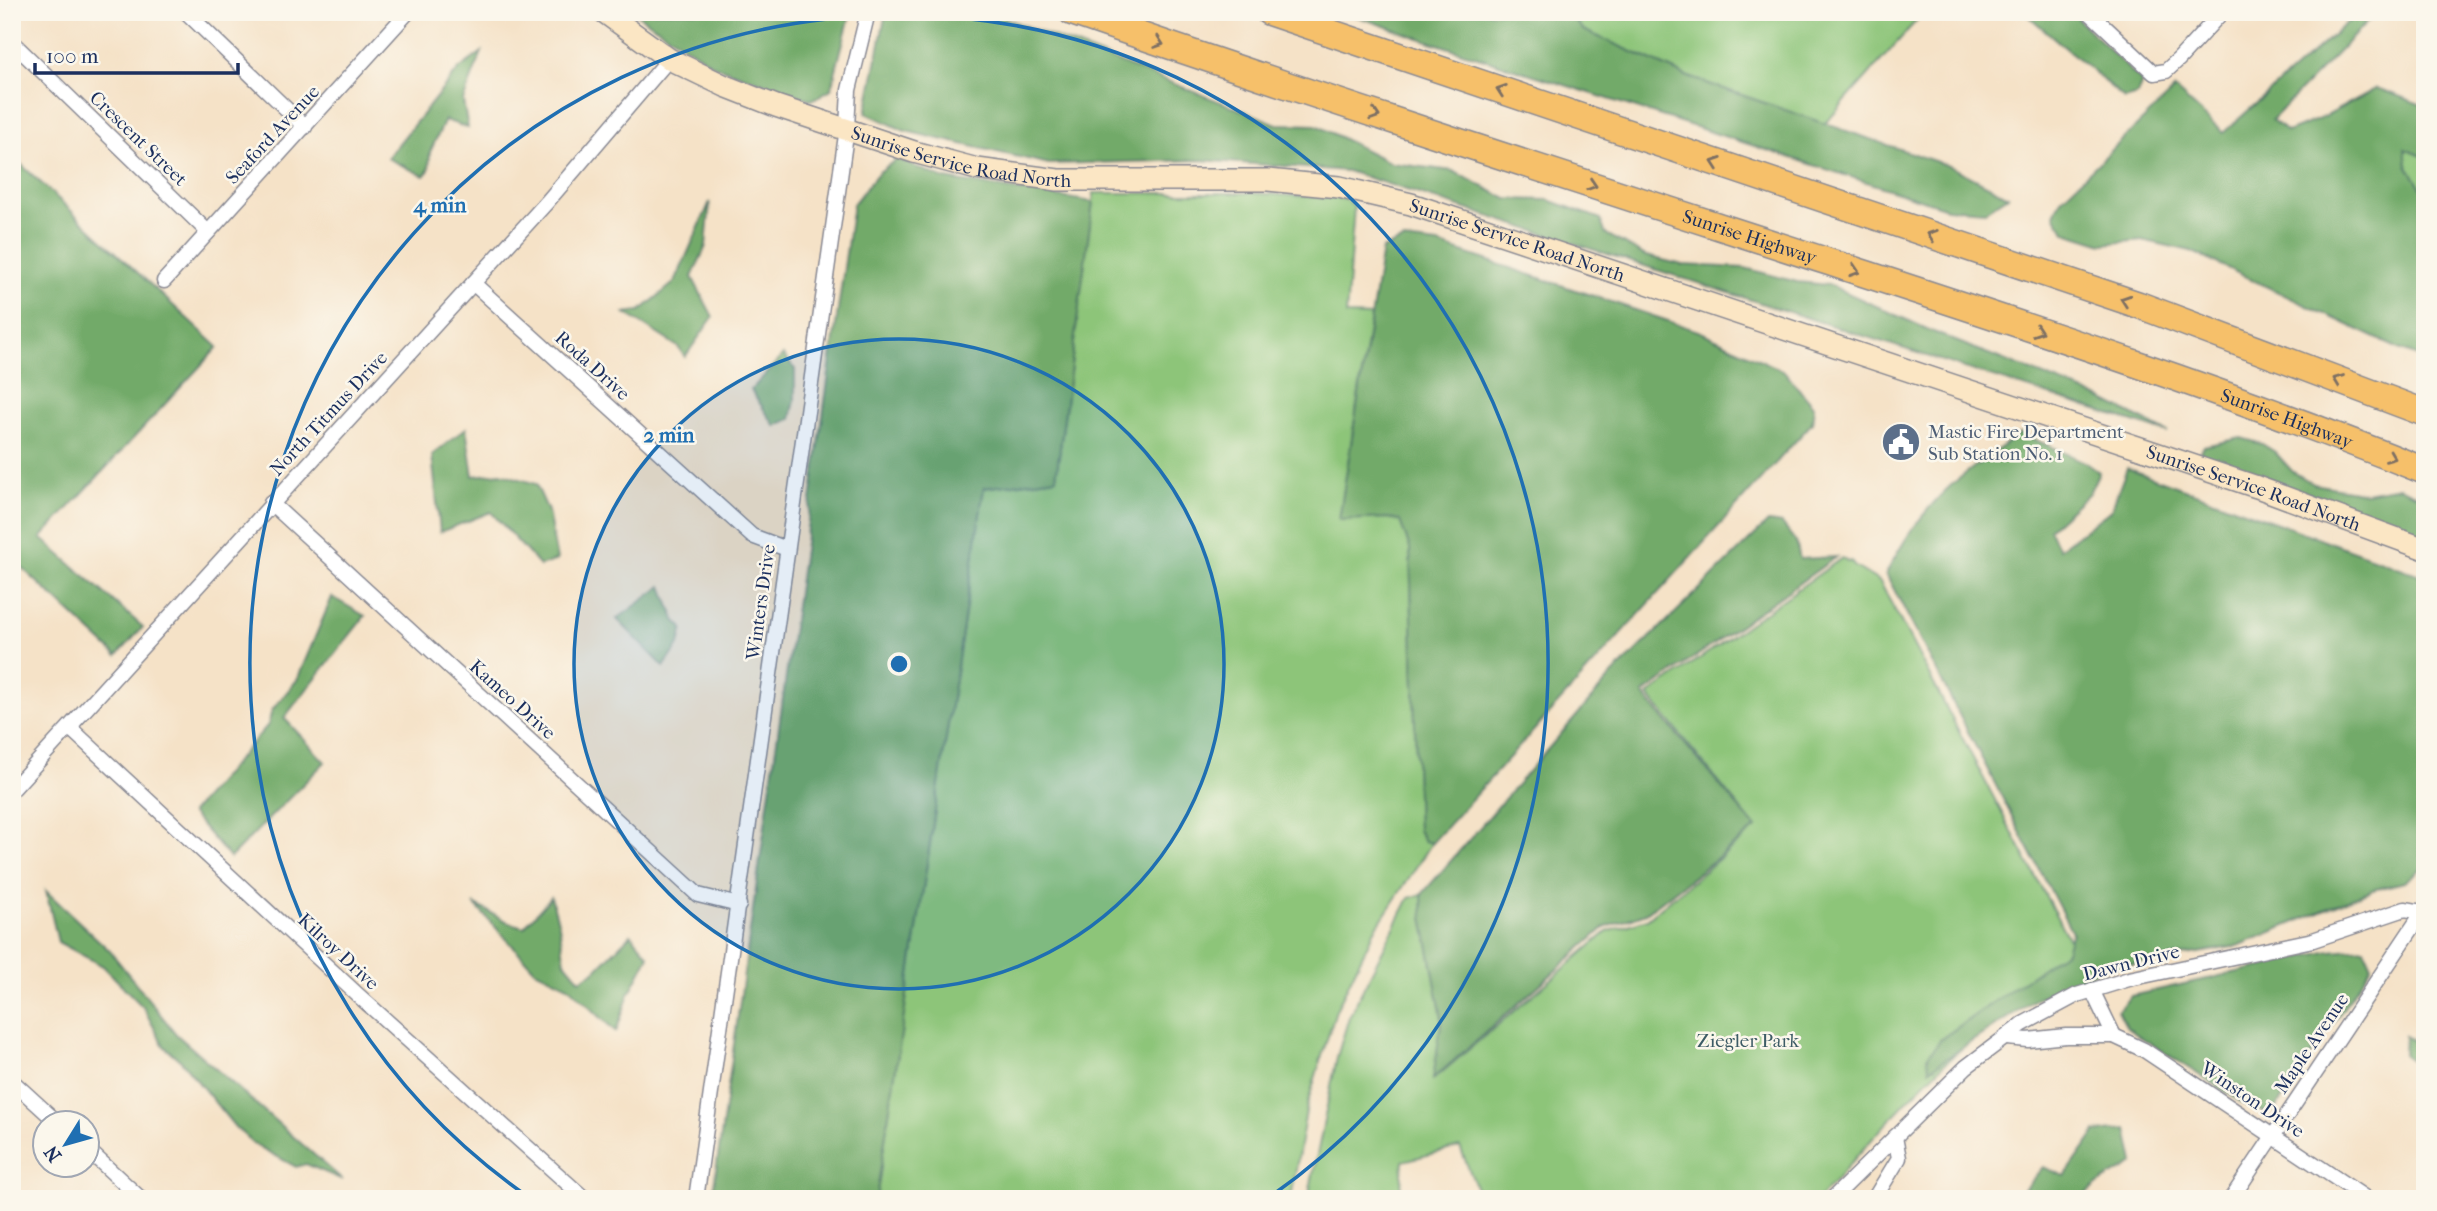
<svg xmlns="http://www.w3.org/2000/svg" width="2437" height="1211" font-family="'IM FELL French Canon',serif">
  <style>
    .green { fill: #8dc579; stroke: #547a6c; stroke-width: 2 }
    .forest { fill: #72aa69; stroke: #466c64; stroke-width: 2 }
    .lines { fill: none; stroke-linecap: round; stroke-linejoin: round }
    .street-casing { stroke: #888892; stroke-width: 17 }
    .secondary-casing { stroke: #888892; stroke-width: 24 }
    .highway-casing { stroke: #888892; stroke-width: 29 }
    .street { stroke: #fff; stroke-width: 14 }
    .secondary { stroke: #fbe6c4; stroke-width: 21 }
    .highway { stroke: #f6c06b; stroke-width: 26 }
    .oneway { stroke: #7e7064 }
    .ring { fill: none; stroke: #1f6fb2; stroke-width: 3.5 }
    .labels { text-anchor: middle; stroke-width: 5; stroke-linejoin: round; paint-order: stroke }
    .street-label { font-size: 19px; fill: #1b2f5e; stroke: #fbf7ec }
    .service-label { font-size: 19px; fill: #4e5e75; stroke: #fbf7ec; text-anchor: start }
    .park-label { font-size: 19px; fill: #3d5c66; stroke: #fbf7ec }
    .centre { fill: #1f6fb2; stroke: #fbf7ec; stroke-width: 3.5 }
    .ring-label { font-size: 21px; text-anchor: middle; font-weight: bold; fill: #1f6fb2; stroke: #fbf7ec; stroke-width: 5; stroke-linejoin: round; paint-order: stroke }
  </style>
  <rect width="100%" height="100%" fill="#fbf7ec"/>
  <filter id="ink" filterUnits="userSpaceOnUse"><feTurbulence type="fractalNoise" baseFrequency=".0143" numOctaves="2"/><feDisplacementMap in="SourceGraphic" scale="14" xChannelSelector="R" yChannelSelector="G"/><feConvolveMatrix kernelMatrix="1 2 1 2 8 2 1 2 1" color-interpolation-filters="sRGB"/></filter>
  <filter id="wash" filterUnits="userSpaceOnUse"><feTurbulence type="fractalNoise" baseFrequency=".00686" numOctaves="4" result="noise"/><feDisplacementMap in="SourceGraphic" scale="28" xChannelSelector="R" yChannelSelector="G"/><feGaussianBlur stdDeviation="1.57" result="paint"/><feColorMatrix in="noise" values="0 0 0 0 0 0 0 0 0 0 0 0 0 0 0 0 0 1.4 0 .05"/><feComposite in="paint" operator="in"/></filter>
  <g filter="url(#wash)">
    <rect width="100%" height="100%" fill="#f5e2c7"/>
    <!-- green -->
    <g class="green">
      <path d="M1568,12H1924L1825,124L1686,76L1583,30Z"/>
      <path d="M2405,148L2425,157V194L2407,165Z"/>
      <path d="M1094,193H1252L1345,199L1354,207L1346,315L1371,316L1339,520L1388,518L1400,521L1410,548L1418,830L1424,841L1432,843L1374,931L1336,1010L1307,1105L1291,1199H876L984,488L1056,478Z"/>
      <path d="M1842,558L1849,562L1851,561L1854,566L1880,582L2089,978C2074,983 2058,988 2044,994C1957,1033 1882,1129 1819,1199H1481L1460,1147L1403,1161L1400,1199H1308L1337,1057L1349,1017L1409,898L1422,894L1423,917L1442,1018L1434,1079L1607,932L1647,919L1756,828L1648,695Z"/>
    </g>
    <!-- forest -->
    <g class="forest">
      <path d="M633,12H851L831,89L812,100L715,66Z"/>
      <path d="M886,12H990L1277,124L1316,125L1391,163L1453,171L1507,199L1549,200L1601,219L1605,233L1646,256L1683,265L1745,268L1797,282L1830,285L1938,334L2102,399L2168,433L1347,171L1200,160L1049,164L905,131L866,113Z"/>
      <path d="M1344,12H1568L1583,30L1686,76L1952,167L2008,196L1985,211L1947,208L1428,41Z"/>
      <path d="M2024,12H2071L2142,82L2137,95L2125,99Z"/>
      <path d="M2359,12H2377L2272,120L2287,132L2322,118L2377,88L2425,106V157L2405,149L2407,165L2425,194V359L2397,348L2191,251L2142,240L2103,244L2065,232L2054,215L2061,199L2175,89L2223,133Z"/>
      <path d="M482,52L463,101L468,128L445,120L430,152L429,170L424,176L387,158L459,69Z"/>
      <path d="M12,156L218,347L41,538L143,627L117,656L19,565L12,571Z"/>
      <path d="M897,159L945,179L1093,202L1056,478L984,488L876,1199H712L853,204L878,173Z"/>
      <path d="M710,202L706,246L692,277L713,317L685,357L678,347L625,313L640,311L675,282Z"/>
      <path d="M1404,240L1438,244L1701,332L1784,371L1814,407L1812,423L1432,843L1424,841L1418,830L1410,548L1400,521L1388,518L1339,520L1382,249Z"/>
      <path d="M783,355L795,369V400L791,419L775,426L751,390Z"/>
      <path d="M466,428L473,476L501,473L536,484L548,511L557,560L540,566L491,512L440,532L432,455Z"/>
      <path d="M2020,433L2085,462L2099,472L2089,493L2049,529L2059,549L2111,510L2127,468L2425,577V866L2404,882L2372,890L2238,946L2100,970L2037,998L1929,1070L1928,1056L1941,1039L2066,951L2072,932L1886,574C1902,542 1921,514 1946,490C1968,469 1996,452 2020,433Z"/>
      <path d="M2241,438L2262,444L2275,452L2292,471L2314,484L2366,493L2399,487L2425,498V536L2199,454L2204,446Z"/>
      <path d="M1768,522L1782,524L1796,542L1800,559L1836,557L1643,694L1756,828L1646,913L1604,928L1433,1079L1442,1018L1423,917L1422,894L1613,674Z"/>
      <path d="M662,586L675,620L683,628L679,645L664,667L617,619Z"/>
      <path d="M332,597L365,616L284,718L325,762L230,858L191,813L268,725L272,710L297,680Z"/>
      <path d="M46,891L109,950L177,1035L343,1180L306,1164L296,1167L254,1144L235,1127L182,1062L164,1046L143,1007L103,966L58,942Z"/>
      <path d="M551,897L559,925L565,962L580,980L596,970L631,934L649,956L629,994L616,1032L568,986L535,970L474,904L510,923L524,927Z"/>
      <path d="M2364,948L2372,966L2275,1109L2267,1113L2244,1104L2127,1028L2118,1010L2131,996L2330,951Z"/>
      <path d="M2405,1036L2425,1047V1070L2404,1055Z"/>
      <path d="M2127,1129L2134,1163L2098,1184L2080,1199H2016L2043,1167L2065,1176L2096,1132Z"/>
    </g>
  </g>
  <g filter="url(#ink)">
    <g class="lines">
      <!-- street casing -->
      <g class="street-casing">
        <g id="street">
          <path d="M186,12L305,127"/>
          <path d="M2089,12L2154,73L2166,71L2179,59L2222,12"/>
          <path d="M12,42L208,232"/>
          <path d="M164,281L408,12"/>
          <path d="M473,283L752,536L787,549"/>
          <path d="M271,503L698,895L739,905"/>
          <path d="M70,728L359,996L585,1199"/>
          <path d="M12,790L547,202L669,59"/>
          <path d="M2092,990L2114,1036"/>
          <path d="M2007,1038L2028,1040L2066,1036H2114L2144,1050L2367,1199"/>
          <path d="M12,1081L59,1124"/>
          <path d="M88,1150L141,1199"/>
          <path d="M696,1199L847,128L849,90L868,12"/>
          <path d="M1832,1199L1966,1067L2023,1024L2077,995L2129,979L2313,940L2405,909L2423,912"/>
          <path d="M1874,1199L1899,1158L1895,1137"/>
          <path d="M2231,1199L2425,909"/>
        </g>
      </g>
      <!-- secondary casing -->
      <g class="secondary-casing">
        <g id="secondary">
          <path id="s1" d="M604,12L669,59L725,86L776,106L914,152L977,169L1058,180H1268L1339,187L1411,204L2257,487L2425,549"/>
        </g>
      </g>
      <!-- highway casing -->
      <g class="highway-casing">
        <g id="highway">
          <path id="s2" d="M1072,12C1323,99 1576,180 1829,262C2029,327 2230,392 2425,471"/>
          <path d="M1269,12L2139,305L2425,413"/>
        </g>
      </g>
      <!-- street -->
      <use href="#street" class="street"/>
      <!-- secondary -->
      <use href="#secondary" class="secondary"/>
      <!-- highway -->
      <use href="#highway" class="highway"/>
    </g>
    <!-- one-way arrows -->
    <defs><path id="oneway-chevron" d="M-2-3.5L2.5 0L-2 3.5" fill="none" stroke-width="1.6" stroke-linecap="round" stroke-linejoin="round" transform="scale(1.75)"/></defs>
    <g class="oneway">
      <use href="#oneway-chevron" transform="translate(1159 43) rotate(19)"/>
      <use href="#oneway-chevron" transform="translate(1501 90) rotate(-161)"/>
      <use href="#oneway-chevron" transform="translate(1375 115) rotate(18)"/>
      <use href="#oneway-chevron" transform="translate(1716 163) rotate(-161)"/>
      <use href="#oneway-chevron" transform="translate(1592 185) rotate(18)"/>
      <use href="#oneway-chevron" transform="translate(1932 235) rotate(-161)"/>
      <use href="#oneway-chevron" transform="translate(1855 271) rotate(18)"/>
      <use href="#oneway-chevron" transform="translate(2125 300) rotate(-161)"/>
      <use href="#oneway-chevron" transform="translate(2038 331) rotate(19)"/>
      <use href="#oneway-chevron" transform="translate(2338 380) rotate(-159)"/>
      <use href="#oneway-chevron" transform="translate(2391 457) rotate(22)"/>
    </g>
  </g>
  <!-- distance rings -->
  <circle cx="899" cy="664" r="325" fill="#1f6fb2" fill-opacity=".12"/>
  <g class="ring">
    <circle cx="899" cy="664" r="325"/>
    <path d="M527 1196A649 649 0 1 1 1271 1196"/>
  </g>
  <!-- icons -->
  <defs>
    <g id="civic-disc" transform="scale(2.0125)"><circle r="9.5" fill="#5c6f8a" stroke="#fbf7ec"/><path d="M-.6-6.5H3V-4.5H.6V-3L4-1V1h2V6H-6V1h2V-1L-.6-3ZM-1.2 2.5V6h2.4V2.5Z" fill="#fff"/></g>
  </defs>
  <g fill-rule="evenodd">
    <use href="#civic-disc" x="1901" y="442"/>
  </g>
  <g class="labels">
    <!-- street labels -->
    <g class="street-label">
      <text transform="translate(272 134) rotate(-47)" y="7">Seaford Avenue</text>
      <text transform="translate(139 138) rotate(44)" y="7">Crescent Street</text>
      <text dy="7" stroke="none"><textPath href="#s1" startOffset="390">Sunrise Service Road North</textPath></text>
      <text dy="7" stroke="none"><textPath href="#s2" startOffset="714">Sunrise Highway</textPath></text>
      <text dy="7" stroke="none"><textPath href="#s1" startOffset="957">Sunrise Service Road North</textPath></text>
      <text transform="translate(593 365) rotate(42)" y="7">Roda Drive</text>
      <text transform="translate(328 413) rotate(-47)" y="7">North Titmus Drive</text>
      <text dy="7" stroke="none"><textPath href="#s2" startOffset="1281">Sunrise Highway</textPath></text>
      <text dy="7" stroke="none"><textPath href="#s1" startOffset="1734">Sunrise Service Road North</textPath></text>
      <text transform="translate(760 602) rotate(-82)" y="7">Winters Drive</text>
      <text transform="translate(513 699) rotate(42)" y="7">Kameo Drive</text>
      <text transform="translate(339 951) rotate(43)" y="7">Kilroy Drive</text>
      <text transform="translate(2131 962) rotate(-14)" y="7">Dawn Drive</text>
      <text transform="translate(2311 1043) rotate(-56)" y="7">Maple Avenue</text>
      <text transform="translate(2253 1099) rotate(34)" y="7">Winston Drive</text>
    </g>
    <!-- service labels -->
    <g class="service-label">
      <text x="1928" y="438">Mastic Fire Department<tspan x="1928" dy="22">Sub Station No. 1</tspan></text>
    </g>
    <!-- park labels -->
    <g class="park-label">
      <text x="1748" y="1047">Ziegler Park</text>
    </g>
  </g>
  <circle cx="899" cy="664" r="10" class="centre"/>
  <g class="ring-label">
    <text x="440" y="212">4 min</text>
    <text x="669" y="442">2 min</text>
  </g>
  <!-- margin -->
  <rect width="2437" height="1211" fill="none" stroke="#fbf7ec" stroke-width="42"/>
  <!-- north arrow -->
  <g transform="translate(66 1144) rotate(233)"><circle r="33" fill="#fbf7ec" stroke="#a1a7b3" stroke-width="2"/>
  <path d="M0-5L12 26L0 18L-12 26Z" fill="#1f6fb2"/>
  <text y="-10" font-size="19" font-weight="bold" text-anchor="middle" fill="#1b2f5e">N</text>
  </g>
  <!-- scale -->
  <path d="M35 63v10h203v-10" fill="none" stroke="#1b2f5e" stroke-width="3.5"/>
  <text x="46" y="63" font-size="21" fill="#1b2f5e" stroke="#fbf7ec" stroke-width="5" paint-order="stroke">100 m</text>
</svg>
